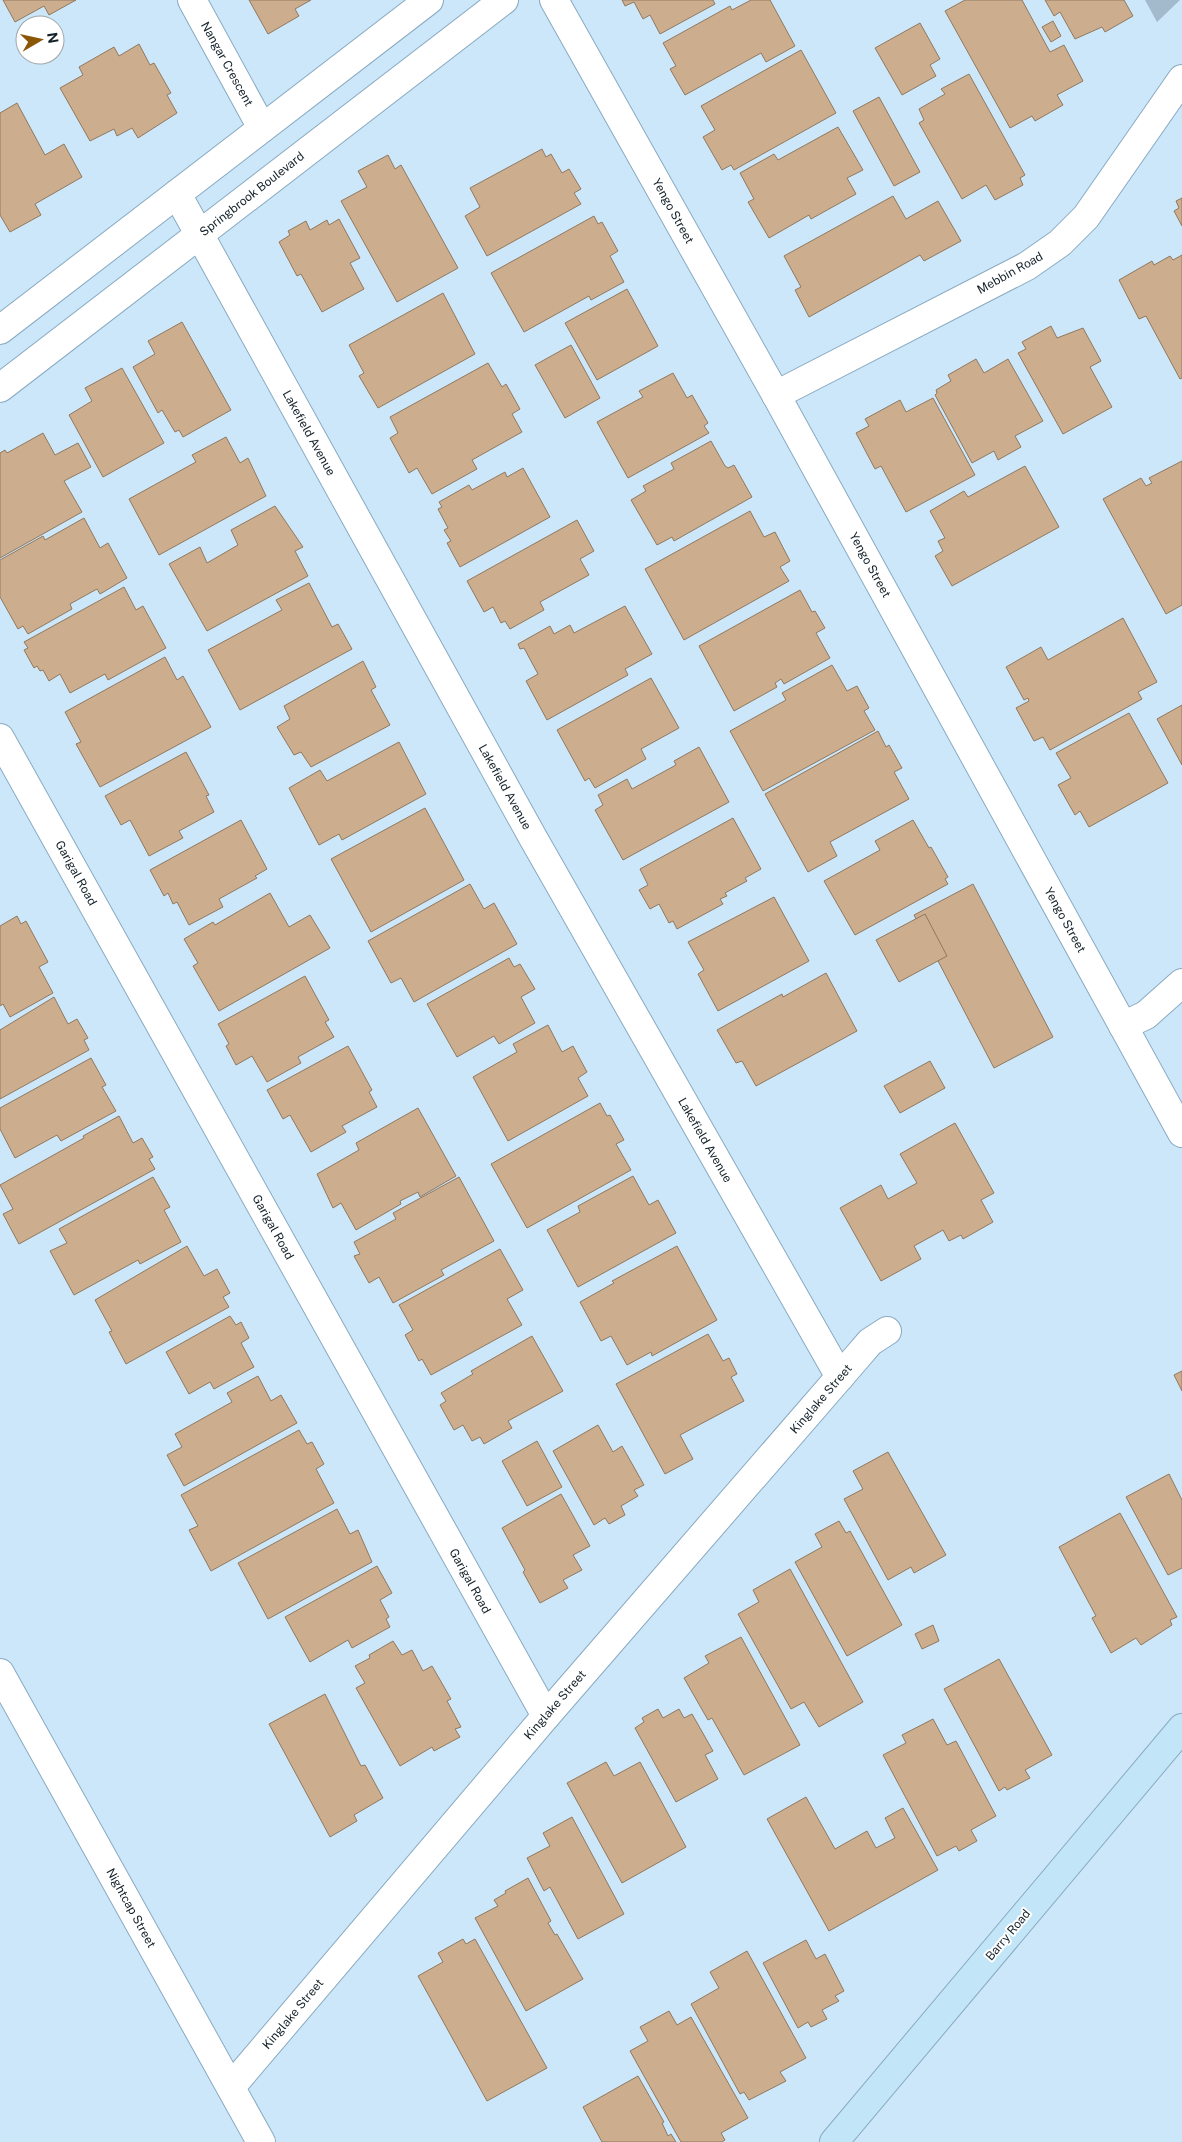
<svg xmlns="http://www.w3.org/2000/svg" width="1182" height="2142" font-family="'Public Sans',sans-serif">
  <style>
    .green { fill: #a2bacb }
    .building { fill: #ccae8f; stroke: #90785e }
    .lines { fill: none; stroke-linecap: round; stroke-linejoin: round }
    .street-casing { stroke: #89aac1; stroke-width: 30 }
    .secondary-casing { stroke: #89aac1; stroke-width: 30 }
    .street { stroke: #fff; stroke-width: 28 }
    .secondary { stroke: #c3e5f8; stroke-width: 28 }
    .labels { text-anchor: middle; stroke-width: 4; stroke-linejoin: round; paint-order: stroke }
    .street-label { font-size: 12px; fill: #142129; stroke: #fff }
  </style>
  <rect width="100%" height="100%" fill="#cce7fa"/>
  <!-- green -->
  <path class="green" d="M1145,0H1180L1157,22Z"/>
  <!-- building -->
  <g class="building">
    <path d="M3,0H76L49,15L44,6L15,22Z"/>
    <path d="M249,0H311L295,9L299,16L268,34Z"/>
    <path d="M622,0H713L715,4L660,34L650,15L643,19L634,2L625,6Z"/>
    <path d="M751,0H770L795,46L766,62L761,53L685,95L670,69L676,66L663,43L730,6L732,10Z"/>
    <path d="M965,0H1022L1050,52L1064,45L1083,81L1057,95L1063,105L1035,121L1032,116L1010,128L945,11Z"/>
    <path d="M1045,0H1124L1133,16L1105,32L1102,27L1075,39L1060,12L1054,16Z"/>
    <path d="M1053,21L1061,36L1051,42L1042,27Z"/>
    <path d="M920,23L940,59L930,65L936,76L902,95L875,48Z"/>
    <path d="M139,44L150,65L154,63L171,93L167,95L177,113L138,138L132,128L117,136L114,129L90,141L60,88L83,75L79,67L114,47L119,56Z"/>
    <path d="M801,50L836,113L734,170L731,165L722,170L703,137L715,130L701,106Z"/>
    <path d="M969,74L1025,175L1020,178L1023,185L995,200L986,185L962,199L919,123L924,120L919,109L945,94L941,89Z"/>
    <path d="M879,97L920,172L894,186L853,111Z"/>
    <path d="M17,103L45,155L64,144L82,177L35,204L41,215L10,232L0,215V113Z"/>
    <path d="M838,127L863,170L847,178L856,194L811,219L809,215L769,238L748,202L754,199L740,173L774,154L778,160Z"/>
    <path d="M542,149L546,157L551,154L562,173L569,169L581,189L574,193L581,204L487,256L465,216L480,207L470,188Z"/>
    <path d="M388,155L395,169L401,165L458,268L397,302L341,201L367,187L358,171Z"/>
    <path d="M893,196L906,219L938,201L961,241L924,261L920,255L809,317L795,290L801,287L784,256Z"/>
    <path d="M1182,198V226L1174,211L1179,208L1176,201Z"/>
    <path d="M594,216L598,224L602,222L618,251L610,256L624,282L591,300L589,296L524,332L491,273Z"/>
    <path d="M339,219L360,258L350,263L364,289L322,312L301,274L297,276L279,242L290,235L288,231L306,221L310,230L327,220L329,225Z"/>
    <path d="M1182,255V378L1180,379L1146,316L1139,319L1119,280L1152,261L1154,265L1170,256L1173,260Z"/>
    <path d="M627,289L658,346L597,380L565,323Z"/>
    <path d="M443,293L475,354L378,408L359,376L364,373L349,345Z"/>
    <path d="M182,322L231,410L183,437L179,430L175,432L162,410L158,413L133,367L155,354L148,341Z"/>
    <path d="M1051,326L1057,338L1083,328L1101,361L1090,367L1112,407L1063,434L1018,353L1026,349L1022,342Z"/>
    <path d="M571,345L600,398L565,418L535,365Z"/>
    <path d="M976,359L984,373L1008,359L1043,421L1015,436L1021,447L998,460L994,451L972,463L935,395L937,393L936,390L951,381L948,375Z"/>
    <path d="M488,363L502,387L506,384L520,409L512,414L522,432L472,460L477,469L432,494L417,468L409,473L390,438L398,433L390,417Z"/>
    <path d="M122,368L164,443L103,477L69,415L92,401L85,388Z"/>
    <path d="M673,373L687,398L692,395L708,423L704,426L709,433L628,478L597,422L643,397L639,391Z"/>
    <path d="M933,398L975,475L906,512L881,466L875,469L856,433L869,426L865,419L900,400L906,412Z"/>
    <path d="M43,433L55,455L78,443L91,467L64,481L82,512L0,558V453L5,450L7,453Z"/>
    <path d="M226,437L240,463L248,458L266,496L159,555L129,499L196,462L192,455Z"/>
    <path d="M711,441L725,466L728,468L734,465L752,497L674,541L672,537L657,545L631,500L646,491L643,486L674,469L671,463Z"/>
    <path d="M1182,461V605L1166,614L1103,499L1141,478L1146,486L1152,483L1149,478Z"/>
    <path d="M1025,466L1059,527L952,586L935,556L943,551L938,541L945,538L930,511L964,491L968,497Z"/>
    <path d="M523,468L550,517L460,567L447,543L451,541L444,530L448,528L438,509L442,507L439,502L469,485L472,490L505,472L507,477Z"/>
    <path d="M275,506L303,547L295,551L308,576L207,631L169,564L200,547L207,563L238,545L231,530Z"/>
    <path d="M750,511L764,537L775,532L790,561L780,567L789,581L684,640L645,569Z"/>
    <path d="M84,518L100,548L108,543L127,578L100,594L97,589L70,604L72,609L28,634L23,626L18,629L0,597V560L43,536L45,540Z"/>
    <path d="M577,520L594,551L580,559L589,575L540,602L544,610L510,629L505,621L501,623L493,607L484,612L467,581Z"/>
    <path d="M309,583L332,627L338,624L352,649L240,710L208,650L282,610L276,600Z"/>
    <path d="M124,587L136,610L143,606L166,648L108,680L105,674L70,693L60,674L49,681L43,670L40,671L37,666L34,668L24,650L28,648L24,642Z"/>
    <path d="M800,590L812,612L815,611L825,628L816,633L830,658L784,684L781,679L775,683L777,687L734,711L699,646Z"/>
    <path d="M625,606L652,654L625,669L628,675L547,720L526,681L538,674L524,648L520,649L518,644L550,626L554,634L570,625L574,633Z"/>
    <path d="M1123,618L1157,682L1138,692L1142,699L1050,750L1043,737L1034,741L1016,708L1029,701L1028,698L1024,700L1006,667L1041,647L1048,660Z"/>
    <path d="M165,657L177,680L183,676L211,727L100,787L76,744L81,742L65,712Z"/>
    <path d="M363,661L376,687L371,690L390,725L311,767L301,752L294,755L277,727L290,719L284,706Z"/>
    <path d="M832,665L847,691L857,686L869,708L864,711L875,730L763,791L730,731L786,700L782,693Z"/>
    <path d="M651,678L679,728L641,749L646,759L595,788L589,778L585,781L557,730Z"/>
    <path d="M1182,705V765L1157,719Z"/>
    <path d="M1129,713L1168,783L1089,827L1080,811L1075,815L1058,785L1071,778L1056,753Z"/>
    <path d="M878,731L886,747L889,745L902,768L894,772L909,799L830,842L837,856L808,872L765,794Z"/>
    <path d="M399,742L426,794L342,840L339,834L319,845L289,788L320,770L327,781Z"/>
    <path d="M699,747L729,802L623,860L595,810L603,805L598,795L627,779L632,789L676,765L674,761Z"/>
    <path d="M186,752L209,795L206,796L214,812L179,831L183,838L149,856L130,820L121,825L105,796Z"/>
    <path d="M425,808L464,880L371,932L331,859Z"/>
    <path d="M733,818L761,869L745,878L747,881L725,893L727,896L720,899L723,904L677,929L673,921L669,923L659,904L650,909L639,890L648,885L640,869Z"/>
    <path d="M241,820L267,869L255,876L257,878L219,899L223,907L189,925L177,902L173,904L168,893L164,896L150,870Z"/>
    <path d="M913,820L929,848L931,847L948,877L945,879L948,884L855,935L824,881L880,850L875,841Z"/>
    <path d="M470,884L484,909L494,903L517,944L414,1002L401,978L391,983L368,941Z"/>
    <path d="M973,884L1053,1037L994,1068L914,915Z"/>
    <path d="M270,893L289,927L310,915L330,948L219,1011L193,966L198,963L184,939L213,922L215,925Z"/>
    <path d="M774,897L809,961L718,1011L698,974L704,970L688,942Z"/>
    <path d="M925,914L947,956L899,982L876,940Z"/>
    <path d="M17,916L21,924L26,921L48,962L39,967L53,993L10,1017L3,1004L0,1006V926Z"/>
    <path d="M509,958L514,967L520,964L535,989L521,997L535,1023L499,1044L494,1036L457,1057L427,1004Z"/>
    <path d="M826,973L857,1031L756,1086L742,1061L736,1063L717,1030L782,994L783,997Z"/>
    <path d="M305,976L329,1020L325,1022L334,1037L298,1057L301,1063L267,1082L252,1056L236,1065L226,1046L229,1044L218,1024Z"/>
    <path d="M54,997L68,1024L77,1019L88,1038L84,1040L89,1050L0,1099V1030Z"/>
    <path d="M548,1025L562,1052L573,1046L587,1072L578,1078L588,1096L508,1141L473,1077L517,1052L513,1044Z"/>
    <path d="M348,1046L372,1090L369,1092L377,1107L342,1126L346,1132L311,1152L290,1115L283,1119L267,1090Z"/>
    <path d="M91,1058L106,1085L102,1087L116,1111L61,1141L57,1135L15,1158L0,1129V1108Z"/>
    <path d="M930,1061L945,1088L900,1113L884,1086Z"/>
    <path d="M600,1103L607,1116L610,1115L624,1140L616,1144L631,1170L527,1228L491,1164Z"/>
    <path d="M418,1108L456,1176L420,1197L418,1192L400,1201L401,1204L356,1230L341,1203L333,1208L317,1174L359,1150L356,1143Z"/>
    <path d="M119,1116L133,1143L142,1138L153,1157L149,1159L155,1169L19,1244L3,1214L13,1209L0,1185L84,1138L83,1136Z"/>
    <path d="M955,1123L994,1193L981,1200L993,1222L963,1239L961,1235L949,1241L943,1230L914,1246L921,1259L881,1281L840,1208L881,1185L888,1199L917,1183L900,1154Z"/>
    <path d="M633,1176L649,1205L658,1200L676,1233L578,1287L547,1230L580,1212L578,1206Z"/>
    <path d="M153,1177L170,1207L164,1210L181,1242L140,1264L138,1260L74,1295L50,1251L67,1243L59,1229Z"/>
    <path d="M459,1177L494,1241L441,1270L444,1275L393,1303L379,1277L369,1283L354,1256L360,1254L354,1242L396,1219L393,1213Z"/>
    <path d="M187,1246L204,1276L217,1269L230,1293L223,1297L229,1307L126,1364L109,1332L112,1331L95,1300Z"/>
    <path d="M677,1246L717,1320L652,1356L651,1352L627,1365L611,1336L601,1341L580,1302L614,1283L612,1281Z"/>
    <path d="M500,1249L523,1290L507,1299L522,1325L431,1375L422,1359L419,1361L405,1335L413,1330L399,1305Z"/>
    <path d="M230,1316L236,1325L241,1322L249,1338L241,1343L254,1367L214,1389L210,1382L189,1394L166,1352Z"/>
    <path d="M708,1334L723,1361L729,1358L737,1374L731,1377L744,1401L680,1435L693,1459L665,1474L616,1384Z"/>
    <path d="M532,1336L563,1391L508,1421L512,1428L484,1444L480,1437L472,1441L463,1425L454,1430L440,1405L446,1401L441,1393L473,1374L471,1371Z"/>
    <path d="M1182,1371V1391L1174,1375Z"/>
    <path d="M258,1376L271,1401L281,1395L297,1423L184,1486L167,1455L182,1447L175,1434L232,1402L227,1393Z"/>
    <path d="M598,1425L613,1452L622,1446L644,1485L634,1490L638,1496L621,1506L625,1515L609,1524L605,1518L594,1525L553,1451Z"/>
    <path d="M299,1430L307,1444L312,1442L324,1464L316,1469L334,1503L211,1571L189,1530L198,1526L181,1495Z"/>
    <path d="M537,1441L562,1487L527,1506L502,1461Z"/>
    <path d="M888,1452L946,1555L914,1573L911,1567L888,1580L844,1499L863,1489L853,1471Z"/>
    <path d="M1169,1474L1182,1500V1568L1168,1575L1126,1497Z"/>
    <path d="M561,1494L590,1546L573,1555L582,1570L563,1580L568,1588L540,1603L523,1572L525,1570L502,1528Z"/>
    <path d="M337,1509L350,1534L358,1530L372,1562L268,1619L238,1563Z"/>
    <path d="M1120,1513L1177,1617L1170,1620L1172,1625L1141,1645L1136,1638L1111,1653L1092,1618L1096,1616L1059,1547Z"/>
    <path d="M839,1521L846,1533L850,1531L902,1625L847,1656L795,1562L822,1547L815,1534Z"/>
    <path d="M377,1566L392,1593L380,1600L389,1617L386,1619L390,1627L352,1648L348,1640L310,1662L285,1617Z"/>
    <path d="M790,1569L863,1702L819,1727L804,1702L791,1709L738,1614L759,1602L753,1590Z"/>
    <path d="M933,1625L939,1641L922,1649L915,1634Z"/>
    <path d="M741,1637L800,1745L744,1775L712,1718L708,1720L684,1678L709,1663L705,1656Z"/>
    <path d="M393,1641L402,1655L412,1650L423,1671L432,1666L451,1699L447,1701L461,1727L455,1729L460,1737L434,1751L432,1747L400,1766L356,1688L365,1683L355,1666L370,1658L369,1655Z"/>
    <path d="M999,1659L1052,1755L1025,1770L1030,1778L1007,1790L1005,1787L999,1791L944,1689Z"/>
    <path d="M325,1694L361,1766L365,1765L383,1798L354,1815L357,1821L330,1837L269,1724Z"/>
    <path d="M658,1709L663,1718L679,1709L684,1718L692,1714L713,1751L705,1755L718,1779L676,1802L635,1728L644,1722L642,1718Z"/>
    <path d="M933,1719L947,1745L956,1741L996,1816L971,1830L977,1841L959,1851L956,1846L937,1856L883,1755L906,1743L902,1735Z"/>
    <path d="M606,1762L614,1776L640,1762L686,1847L622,1883L567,1783Z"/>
    <path d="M806,1797L835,1849L867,1831L876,1848L895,1838L885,1818L903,1808L938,1870L829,1931L767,1819Z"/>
    <path d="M572,1817L624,1914L578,1939L550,1887L544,1891L527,1858L550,1846L543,1833Z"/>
    <path d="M528,1878L551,1921L548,1923L555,1935L557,1934L583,1979L526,2011L475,1918L498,1906L494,1900L506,1893L505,1891Z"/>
    <path d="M463,1939L466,1944L475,1939L547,2068L487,2101L418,1976L443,1962L438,1953Z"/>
    <path d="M806,1940L816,1959L825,1954L844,1991L835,1996L839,2001L822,2010L827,2019L811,2027L808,2022L798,2028L763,1963Z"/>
    <path d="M747,1951L806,2058L780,2072L786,2081L749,2100L744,2092L740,2094L691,2004L719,1988L710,1972Z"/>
    <path d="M669,2011L677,2025L691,2017L748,2118L721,2133L725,2140L722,2142H681L630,2051L648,2041L640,2027Z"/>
    <path d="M638,2076L664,2122L662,2123L668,2136L671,2134L676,2142H602L583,2107Z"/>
  </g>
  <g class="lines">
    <!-- street casing -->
    <g class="street-casing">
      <g id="street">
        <path d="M192,0L262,128"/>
        <path d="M554,0L776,395L1182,1133"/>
        <path d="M177,194L532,836L840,1377"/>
        <path d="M0,330L429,0"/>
        <path d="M0,388L504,0"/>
        <path d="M776,395L1027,266L1060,243L1086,217L1182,79"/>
        <path d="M0,738L546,1716"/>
        <path d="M1123,1026L1146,1015L1182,983"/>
        <path d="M0,1673L261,2142"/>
        <path d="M231,2087L546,1716L858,1356L870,1342L887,1331"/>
      </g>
    </g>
    <!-- secondary casing -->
    <g class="secondary-casing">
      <path id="secondary" d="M834,2142L1182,1728"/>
    </g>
    <!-- street -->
    <use href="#street" class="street"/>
    <!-- secondary -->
    <use href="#secondary" class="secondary"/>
  </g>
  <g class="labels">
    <!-- street labels -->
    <g class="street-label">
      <text transform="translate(227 64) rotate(61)" y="4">Nangar Crescent</text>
      <text transform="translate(252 194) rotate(-38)" y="4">Springbrook Boulevard</text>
      <text transform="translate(673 211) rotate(61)" y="4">Yengo Street</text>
      <text transform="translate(1010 273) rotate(-29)" y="4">Mebbin Road</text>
      <text transform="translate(309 433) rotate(61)" y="4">Lakefield Avenue</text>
      <text transform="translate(870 565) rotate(61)" y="4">Yengo Street</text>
      <text transform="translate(505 787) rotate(61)" y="4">Lakefield Avenue</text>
      <text transform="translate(76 873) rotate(61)" y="4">Garigal Road</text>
      <text transform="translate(1065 920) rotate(61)" y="4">Yengo Street</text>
      <text transform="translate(705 1140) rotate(60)" y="4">Lakefield Avenue</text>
      <text transform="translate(273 1227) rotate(61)" y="4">Garigal Road</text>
      <text transform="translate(821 1399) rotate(-49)" y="4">Kinglake Street</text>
      <text transform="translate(470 1581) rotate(61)" y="4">Garigal Road</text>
      <text transform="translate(555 1705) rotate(-49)" y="4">Kinglake Street</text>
      <text transform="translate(131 1908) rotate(61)" y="4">Nightcap Street</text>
      <text transform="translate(1008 1935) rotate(-50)" y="4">Barry Road</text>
      <text transform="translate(293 2014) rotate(-50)" y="4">Kinglake Street</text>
    </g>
  </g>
  <!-- north arrow -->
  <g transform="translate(40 40) rotate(81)"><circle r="24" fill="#ffffff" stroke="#a1a6a9"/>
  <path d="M0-4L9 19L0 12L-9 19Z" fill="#8b5606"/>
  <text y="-8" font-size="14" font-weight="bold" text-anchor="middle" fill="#142129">N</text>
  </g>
</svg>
